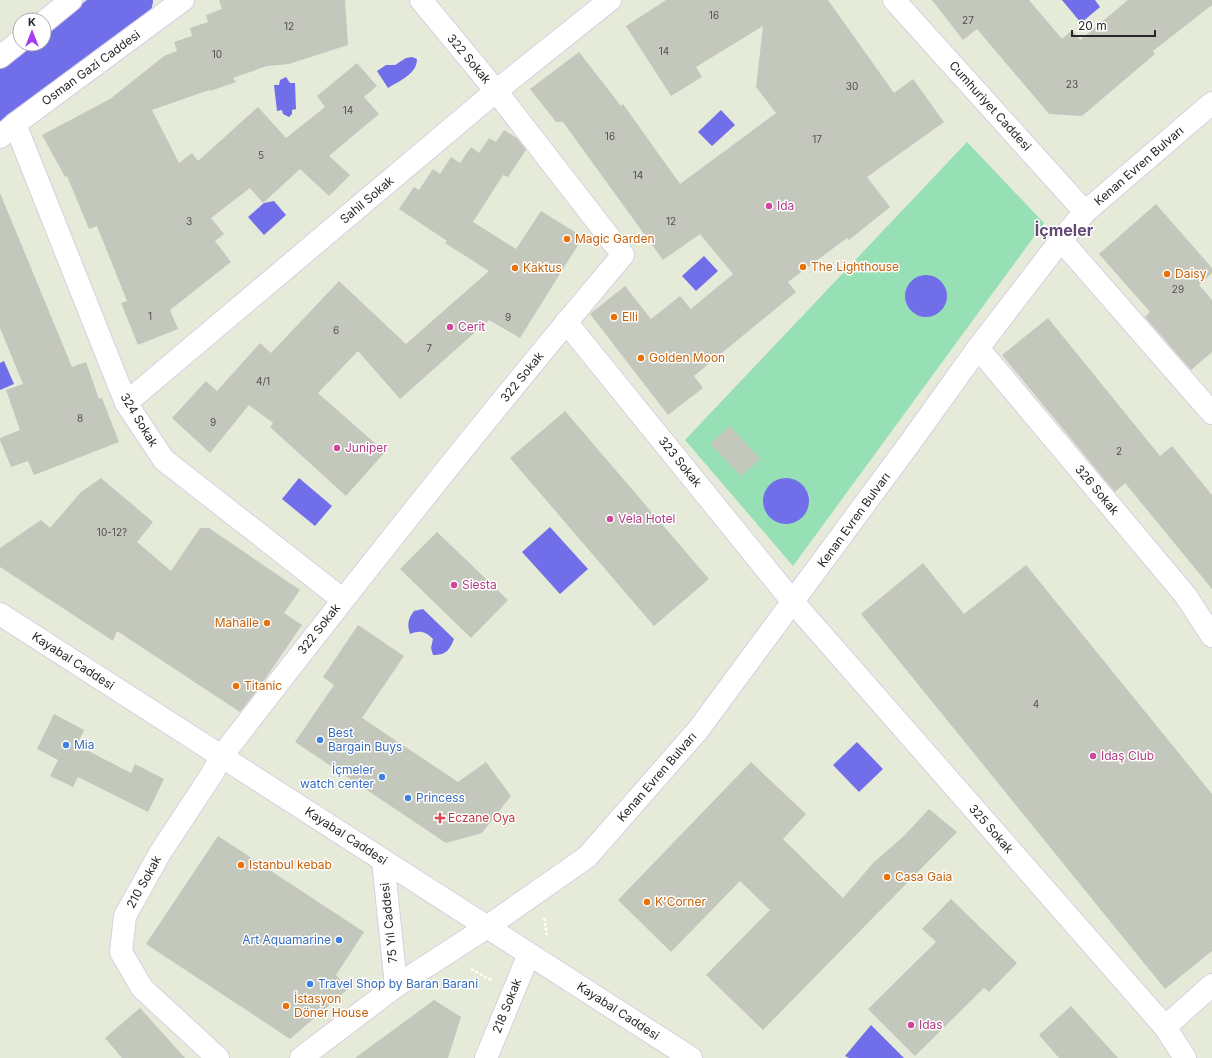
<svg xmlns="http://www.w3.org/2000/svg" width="1212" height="1058" font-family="Inter,sans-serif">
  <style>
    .green { fill: #97e0b5 }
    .water { fill: #716eea }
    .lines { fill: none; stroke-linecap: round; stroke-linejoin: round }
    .river { stroke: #716eea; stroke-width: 50 }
    .building { fill: #c4c8bc }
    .minor-casing { stroke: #d9cfe1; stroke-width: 24 }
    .tertiary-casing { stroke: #d9cfe1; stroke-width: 24 }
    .path { stroke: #fff; stroke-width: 2.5; stroke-dasharray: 3 2; stroke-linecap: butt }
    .minor { stroke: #fff; stroke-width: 22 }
    .tertiary { stroke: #fff; stroke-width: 22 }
    .hotel-dot { fill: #d1479c; stroke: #fff; stroke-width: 1.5 }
    .food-dot { fill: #e8710a; stroke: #fff; stroke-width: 1.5 }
    .shop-dot { fill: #3f7fe0; stroke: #fff; stroke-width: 1.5 }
    .health-dot { fill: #e0444e; stroke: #fff; stroke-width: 1.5 }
    .labels { text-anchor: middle; stroke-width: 3; stroke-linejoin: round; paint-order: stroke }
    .number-label { font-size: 10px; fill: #4f504d }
    .street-label { font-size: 12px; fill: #282828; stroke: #fff }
    .hotel-label { font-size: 12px; fill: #b23c85; stroke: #fff; text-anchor: start }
    .food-label { font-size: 12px; fill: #c56008; stroke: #fff; text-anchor: start }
    .shop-label { font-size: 12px; fill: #366cbe; stroke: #fff; text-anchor: start }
    .health-label { font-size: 12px; fill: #be3a42; stroke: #fff; text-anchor: start }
    .district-label { font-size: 16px; font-weight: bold; fill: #644a76; stroke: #fff }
  </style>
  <rect width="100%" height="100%" fill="#e5ead9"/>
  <!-- green -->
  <path class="green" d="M967,142L1044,223L793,566L685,440Z"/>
  <!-- water -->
  <g class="water">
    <path d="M1062,0H1095L1100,7L1081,23Z"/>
    <path d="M412,57L417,59C417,74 399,81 388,88L377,71L386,65H395L406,58Z"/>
    <path d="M286,77L290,83H295L296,109L292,110V114L289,117L283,114L282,110L277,111L274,85H279L280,80Z"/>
    <path d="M721,110L735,125L712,146L698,132Z"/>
    <path d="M274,201L286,215L264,235L248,217L264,203Z"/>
    <path d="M704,256L718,271L696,291L682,276Z"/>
    <circle cx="926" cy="296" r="21"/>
    <path d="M4,361L14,384L0,390V363Z"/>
    <path d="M299,478L332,506L315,526L282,499Z"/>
    <circle cx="786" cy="501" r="23"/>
    <path d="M550,527L588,569L560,594L522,552Z"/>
    <path d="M423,609L454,639C449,651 446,655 433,655L431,648L433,639C425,631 420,630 410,634C407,624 408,619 414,611Z"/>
    <path d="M857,742L883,769L859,792L833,765Z"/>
    <path d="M871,1025L904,1058H849L845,1056Z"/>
  </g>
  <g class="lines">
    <!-- river -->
    <path class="river" d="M0,98L128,0"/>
  </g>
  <!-- building -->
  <g class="building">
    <path d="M219,0H345L348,45L289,64L267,66L233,78L236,82L210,91L209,90L152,110L179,163L192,153L198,161L258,107L286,138L325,107L317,96L357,63L377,86L364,97L379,114L329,156L350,175L329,196L300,169L263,203L250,188L211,218L224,234L215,241L231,262L170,310L178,329L138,345L121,303L127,301L97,226L89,229L67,176L65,177L42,135L110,99L164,56L177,51L174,42L192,36L190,28L208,22L206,15L222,9Z"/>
    <path d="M666,0H828L894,93L913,79L944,122L867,177L890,207L849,240L847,238L788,282L796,292L694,376L703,388L668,415L590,314L625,286L651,319L680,296L691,309L733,274L700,234L663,260L563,122H556L530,89L579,52L621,106L623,104L680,184L776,113L756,87L763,26L696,67L702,77L671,96L626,26Z"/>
    <path d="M932,0H1029L1062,39L1072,30L1080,40L1128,0H1212V5L1153,51L1155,54L1082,116L1049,114L977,29L963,40Z"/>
    <path d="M504,130L517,138L526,150L508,177L503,175L473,222L516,249L541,211L583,237L520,338L489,320L400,399L358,351L318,393L385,452L346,496L270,427L273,423L249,405L210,453L172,418L206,381L217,391L260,343L271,353L339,281L406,344L489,271L445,243L447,241L399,209L414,187L419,190L433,169L440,174L451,157L460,163L471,147L479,153L489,138L496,142Z"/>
    <path d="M0,193L72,367L86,362L99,399L102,398L119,442L34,475L28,461L11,467L0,440V438L20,430L6,390L23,384L0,328Z"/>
    <path d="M1156,204L1212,268V273L1199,285L1212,300V352L1191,370L1145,317L1150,312L1099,254Z"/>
    <path d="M1048,318L1160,456L1172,446L1212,495V589L1125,483L1115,492L1002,355Z"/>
    <path d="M565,411L709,579L654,626L510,458Z"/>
    <path d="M730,426L760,459L741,476L710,444Z"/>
    <path d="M101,478L153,522L137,542L171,571L200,528H209L300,590L284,613L302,625L261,685L240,712L117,631L113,641L0,567V548L41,520L50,528L81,492Z"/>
    <path d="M437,532L508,600L471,638L400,569Z"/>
    <path d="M923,563L964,614L1026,565L1212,794V951L1165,989L861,614Z"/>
    <path d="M358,625L404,656L362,718L458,782L486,762L511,796L482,833L446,843L295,742L334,685L323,677Z"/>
    <path d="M54,714L84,730L77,745L131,773L135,764L164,779L148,812L78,777L73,787L50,776L58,760L37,749Z"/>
    <path d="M751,762L806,814L783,839L843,898L874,862L904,836L929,809L957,832L763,1030L706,975L770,910L740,881L671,952L618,900Z"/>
    <path d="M218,836L364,932L336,975L348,989L290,1039L146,944Z"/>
    <path d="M951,899L1017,963L989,992L984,988L915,1056L868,1009L936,942L922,929Z"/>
    <path d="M434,1000L461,1017L448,1058H355Z"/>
    <path d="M1071,1006L1118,1058H1059L1039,1035Z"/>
    <path d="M140,1008L185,1058H122L105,1038Z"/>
  </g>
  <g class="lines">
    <!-- minor casing -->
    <g class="minor-casing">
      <g id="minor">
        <path d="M894,0L1085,212"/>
        <path d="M44,22L71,0"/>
        <path d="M0,57L20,41"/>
        <path d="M15,124L126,403L164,460L342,599"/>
        <path d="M0,137L15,124L183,0"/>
        <path d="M1061,240L1212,413"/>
        <path d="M566,322L793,602L1165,1027L1185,1058"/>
        <path d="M978,348L1186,596L1212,636"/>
        <path d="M126,403L496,91L610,0"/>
        <path d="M383,860L396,986"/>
        <path d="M1165,1027L1212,985"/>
        <path d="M218,1058L142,988L121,952L125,916L160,853L212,774L221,757C352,587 485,418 623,255L496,91L421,0"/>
        <path d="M301,1058L396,986L487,927L587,857L698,730L912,440L978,348L1061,240L1085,212L1212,103"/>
        <path d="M486,1058L529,954"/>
      </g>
    </g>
    <!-- tertiary casing -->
    <g class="tertiary-casing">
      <path id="tertiary" d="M0,614L691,1058"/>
    </g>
    <!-- path -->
    <g class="path">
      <path d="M544,918L547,935"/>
      <path d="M471,969L491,980"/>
    </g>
    <!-- minor -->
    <use href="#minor" class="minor"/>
    <!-- tertiary -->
    <use href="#tertiary" class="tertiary"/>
  </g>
  <!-- markers -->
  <g class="hotel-dot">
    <circle cx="769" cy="206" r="4"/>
    <circle cx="450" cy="327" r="4"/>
    <circle cx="337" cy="448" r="4"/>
    <circle cx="610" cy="519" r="4"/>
    <circle cx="454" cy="585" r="4"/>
    <circle cx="1093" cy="756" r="4"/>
    <circle cx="911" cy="1025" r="4"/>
  </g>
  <g class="food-dot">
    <circle cx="567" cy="239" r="4"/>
    <circle cx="803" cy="267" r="4"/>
    <circle cx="515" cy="268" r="4"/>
    <circle cx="1167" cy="274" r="4"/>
    <circle cx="614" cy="317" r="4"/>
    <circle cx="641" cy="358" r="4"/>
    <circle cx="267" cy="623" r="4"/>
    <circle cx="236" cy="686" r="4"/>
    <circle cx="241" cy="865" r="4"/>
    <circle cx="887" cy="877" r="4"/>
    <circle cx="647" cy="902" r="4"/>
    <circle cx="286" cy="1006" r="4"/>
  </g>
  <g class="shop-dot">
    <circle cx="320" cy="740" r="4"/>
    <circle cx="66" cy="745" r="4"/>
    <circle cx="382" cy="777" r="4"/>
    <circle cx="408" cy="798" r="4"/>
    <circle cx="339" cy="940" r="4"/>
    <circle cx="310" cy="984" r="4"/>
  </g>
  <path class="health-dot" d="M438 812h4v4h4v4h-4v4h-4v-4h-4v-4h4z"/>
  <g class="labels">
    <!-- number labels -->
    <g class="number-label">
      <text x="714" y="19">16</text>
      <text x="968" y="24">27</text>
      <text x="289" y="30">12</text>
      <text x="664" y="55">14</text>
      <text x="217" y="58">10</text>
      <text x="1072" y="88">23</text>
      <text x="852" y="90">30</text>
      <text x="348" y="114">14</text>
      <text x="610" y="140">16</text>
      <text x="817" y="143">17</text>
      <text x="261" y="159">5</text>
      <text x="638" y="179">14</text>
      <text x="189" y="225">3</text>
      <text x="671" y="225">12</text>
      <text x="1178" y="293">29</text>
      <text x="150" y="320">1</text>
      <text x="508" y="321">9</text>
      <text x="336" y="334">6</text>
      <text x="429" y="352">7</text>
      <text x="263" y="385">4/1</text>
      <text x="80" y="422">8</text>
      <text x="213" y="426">9</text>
      <text x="1119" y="455">2</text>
      <text x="112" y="536">10-12?</text>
      <text x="1036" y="708">4</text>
    </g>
    <!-- street labels -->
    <g class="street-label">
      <text transform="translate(469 59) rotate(50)" y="4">322 Sokak</text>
      <text transform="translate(91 68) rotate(-36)" y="4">Osman Gazi Caddesi</text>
      <text transform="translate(990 106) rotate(48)" y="4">Cumhuriyet Caddesi</text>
      <text transform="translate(1139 166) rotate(-41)" y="4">Kenan Evren Bulvarı</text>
      <text transform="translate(367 200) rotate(-40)" y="4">Sahil Sokak</text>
      <text transform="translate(522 377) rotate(-51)" y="4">322 Sokak</text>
      <text transform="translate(139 420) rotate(59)" y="4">324 Sokak</text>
      <text transform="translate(680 462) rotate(51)" y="4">323 Sokak</text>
      <text transform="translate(1097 490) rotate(50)" y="4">326 Sokak</text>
      <text transform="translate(854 520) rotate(-54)" y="4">Kenan Evren Bulvarı</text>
      <text transform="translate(319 629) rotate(-52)" y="4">322 Sokak</text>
      <text transform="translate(73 661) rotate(33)" y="4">Kayabal Caddesi</text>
      <text transform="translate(657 777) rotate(-49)" y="4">Kenan Evren Bulvarı</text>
      <text transform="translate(991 829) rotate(49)" y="4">325 Sokak</text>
      <text transform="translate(346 836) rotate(33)" y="4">Kayabal Caddesi</text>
      <text transform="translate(144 882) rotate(-61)" y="4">210 Sokak</text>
      <text transform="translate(389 923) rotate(-96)" y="4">75 Yıl Caddesi</text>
      <text transform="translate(507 1006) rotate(-68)" y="4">218 Sokak</text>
      <text transform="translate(618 1011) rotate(33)" y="4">Kayabal Caddesi</text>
    </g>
    <!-- hotel labels -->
    <g class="hotel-label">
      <text x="777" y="210">Ida</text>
      <text x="458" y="331">Cerit</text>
      <text x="345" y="452">Juniper</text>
      <text x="618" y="523">Vela Hotel</text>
      <text x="462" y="589">Siesta</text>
      <text x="1101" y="760">Idaş Club</text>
      <text x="919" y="1029">Idas</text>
    </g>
    <!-- food labels -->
    <g class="food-label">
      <text x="575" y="243">Magic Garden</text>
      <text x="811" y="271">The Lighthouse</text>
      <text x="523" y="272">Kaktus</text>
      <text x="1175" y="278">Daisy</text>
      <text x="622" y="321">Elli</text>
      <text x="649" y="362">Golden Moon</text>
      <text x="259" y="627" text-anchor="end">Mahalle</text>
      <text x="244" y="690">Titanic</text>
      <text x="249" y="869">Istanbul kebab</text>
      <text x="895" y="881">Casa Gaia</text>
      <text x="655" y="906">K'Corner</text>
      <text x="294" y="1003">İstasyon<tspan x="294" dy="14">Döner House</tspan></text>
    </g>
    <!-- shop labels -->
    <g class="shop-label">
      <text x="328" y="737">Best<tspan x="328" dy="14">Bargain Buys</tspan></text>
      <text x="74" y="749">Mia</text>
      <text x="374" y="774" text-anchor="end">İçmeler<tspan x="374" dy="14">watch center</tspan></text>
      <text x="416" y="802">Princess</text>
      <text x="331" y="944" text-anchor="end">Art Aquamarine</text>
      <text x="318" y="988">Travel Shop by Baran Barani</text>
    </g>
    <!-- health labels -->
    <g class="health-label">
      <text x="448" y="822">Eczane Oya</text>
    </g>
    <!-- district labels -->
    <g class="district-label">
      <text x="1064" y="236">İçmeler</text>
    </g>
  </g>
  <!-- north arrow -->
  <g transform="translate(32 32)"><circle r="19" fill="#ffffff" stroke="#a9a9a9"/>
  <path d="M0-3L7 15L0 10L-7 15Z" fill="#a53df4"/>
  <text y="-6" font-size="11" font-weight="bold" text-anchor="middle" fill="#282828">K</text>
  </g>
  <!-- scale -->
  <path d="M1072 30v6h83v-6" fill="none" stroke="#282828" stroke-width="2"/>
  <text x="1078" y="30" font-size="12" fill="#282828" stroke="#ffffff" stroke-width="3" paint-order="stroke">20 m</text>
</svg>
